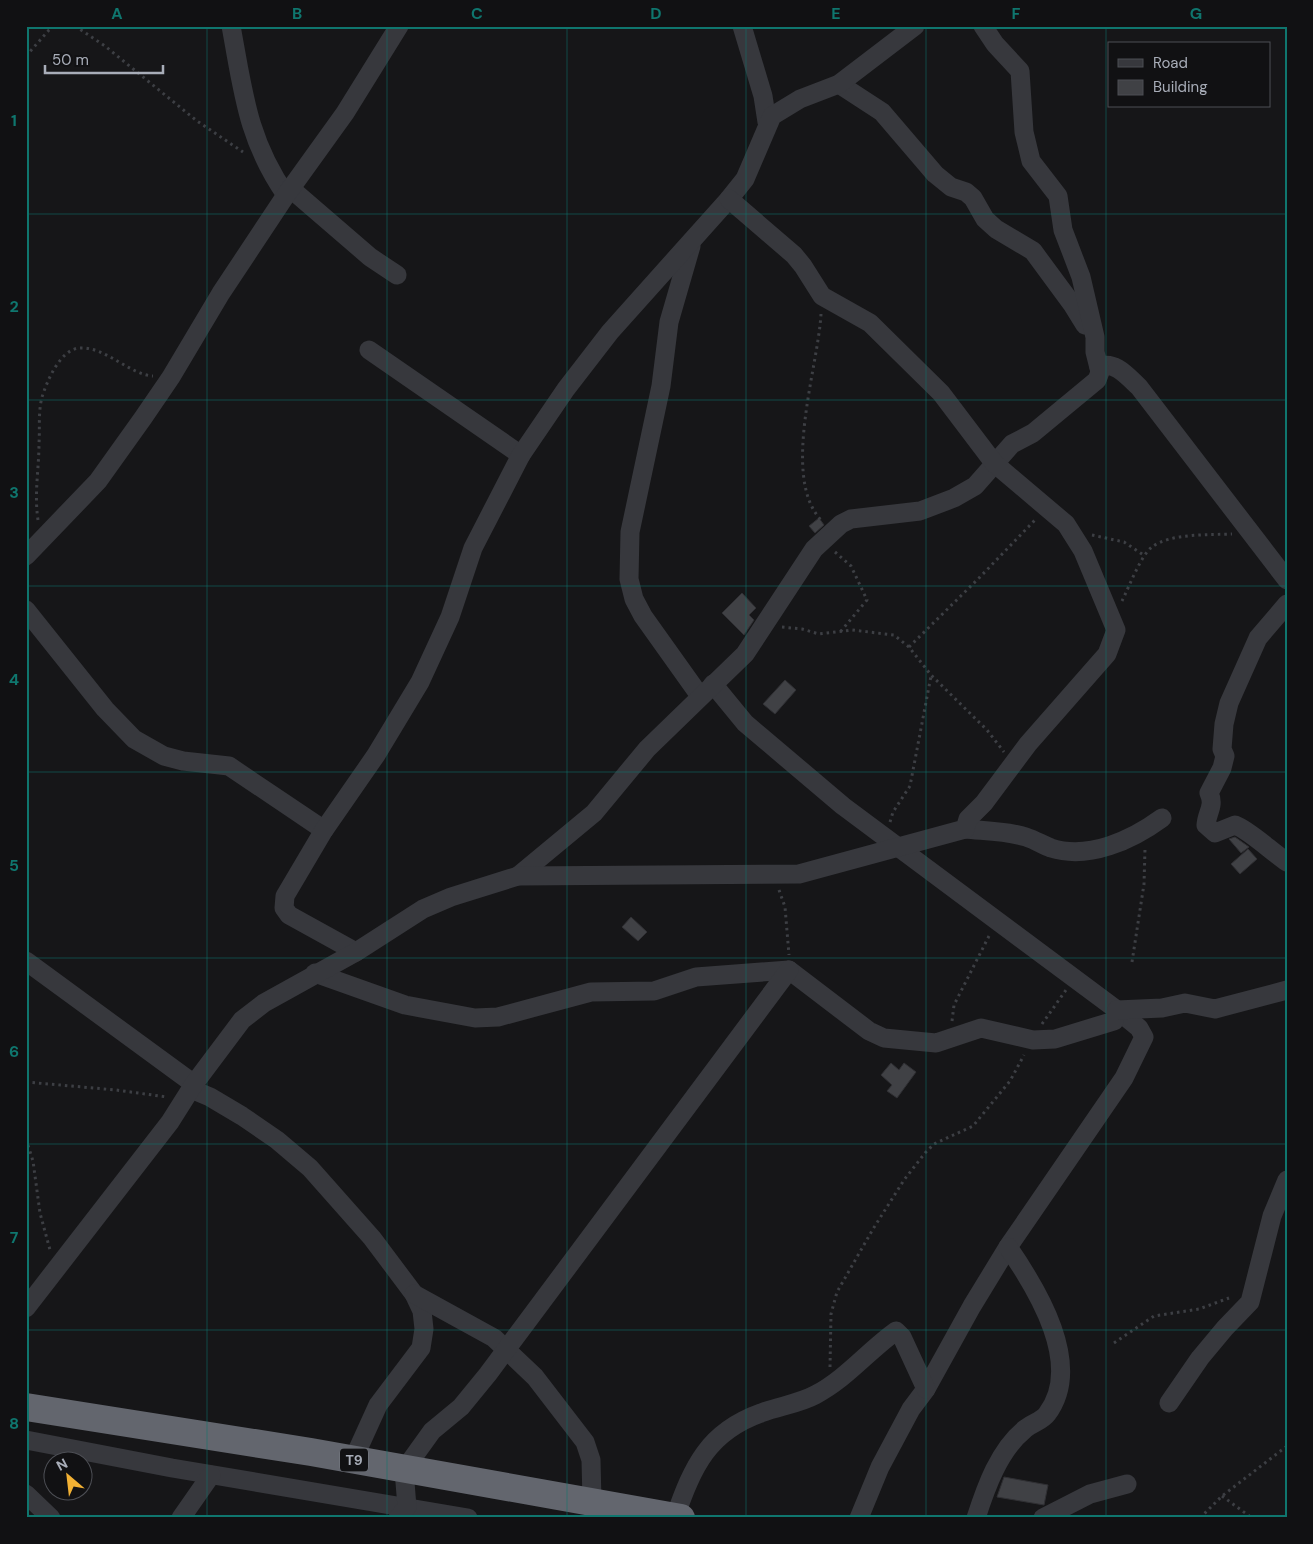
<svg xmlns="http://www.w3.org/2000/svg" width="1313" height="1544" font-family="'DM Sans',sans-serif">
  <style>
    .building { fill: #404145; stroke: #303034 }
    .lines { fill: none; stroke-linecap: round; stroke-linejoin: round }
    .path { stroke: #3d3f44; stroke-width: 3; stroke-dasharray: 2.5 4; stroke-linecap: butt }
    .street { stroke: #37383d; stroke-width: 19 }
    .highway { stroke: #63666e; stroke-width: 28 }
    .grid { fill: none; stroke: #0f766e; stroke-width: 1; stroke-opacity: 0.55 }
    .labels { text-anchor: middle; stroke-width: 4; stroke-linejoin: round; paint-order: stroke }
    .shield { fill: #111113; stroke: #7b7e86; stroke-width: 1 }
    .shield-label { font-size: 14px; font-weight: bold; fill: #a8adb8 }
    .neatline { fill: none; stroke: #0f766e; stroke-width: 2 }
    .grid-label { font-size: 16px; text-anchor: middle; font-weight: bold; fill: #0f766e }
  </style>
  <rect width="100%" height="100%" fill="#161618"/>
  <!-- building -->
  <g class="building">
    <path d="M819,518L824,525L815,533L809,526Z"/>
    <path d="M742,593L756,608L749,615L754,620L744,635L722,613Z"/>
    <path d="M785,680L796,690L775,714L763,704Z"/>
    <path d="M1235,837L1249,847L1241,853L1229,839Z"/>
    <path d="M1248,849L1257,859L1240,874L1231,864Z"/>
    <path d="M631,917L647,932L638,941L622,927Z"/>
    <path d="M891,1063L899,1070L904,1063L916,1072L897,1098L887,1091L892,1085L881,1075Z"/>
    <path d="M1004,1477L1048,1485L1044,1505L997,1497Z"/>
  </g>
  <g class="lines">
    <!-- path -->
    <g class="path">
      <path d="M75,26L105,46L197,121L243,152"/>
      <path d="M26,56L49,30L54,26"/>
      <path d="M821,314C818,368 781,477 821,520"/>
      <path d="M38,520C34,494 39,469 39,443C40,428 38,413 42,397C47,381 60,350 79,348C105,346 130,375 153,376"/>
      <path d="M1092,535L1124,542L1145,556"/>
      <path d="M835,552L851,566L867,600L841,631"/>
      <path d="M1122,601C1129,587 1141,555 1152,547C1170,533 1210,535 1232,534"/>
      <path d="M782,627L802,629L819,634L852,630L894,635L909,647L931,675L987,730L1004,752"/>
      <path d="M909,647L979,578L1035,520"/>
      <path d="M890,822L893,812L910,786L931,676"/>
      <path d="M779,890L785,907L789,955"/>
      <path d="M1132,962L1144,884L1145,849"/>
      <path d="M952,1021L954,1005L990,934"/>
      <path d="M1042,1024L1066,990"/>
      <path d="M26,1082L116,1090L167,1097"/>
      <path d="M26,1139L33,1161L40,1213L50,1250"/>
      <path d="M1114,1343L1154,1316L1199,1309L1229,1298"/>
      <path d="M830,1367L831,1314L837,1292L873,1229L904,1180L925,1153L934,1144L973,1126L1010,1081L1024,1055"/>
      <path d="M1222,1496L1252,1518"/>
      <path d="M1200,1518L1222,1496L1287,1446"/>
    </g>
    <!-- street -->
    <g class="street">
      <path d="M231,26C243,90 247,139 286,195"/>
      <path d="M742,26L763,96L767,122"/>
      <path d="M839,84L882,112L935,174L951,187L966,192L973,198L985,219L996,229L1033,251L1072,304L1085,325"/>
      <path d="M290,188L370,257L397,275"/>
      <path d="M691,246L669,322L661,386L630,532L629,579L634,599L643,616L700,696"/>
      <path d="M369,350L521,455"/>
      <path d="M1099,367C1115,360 1128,377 1139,387L1287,580"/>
      <path d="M26,556L98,481L143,418L171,377L221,293L286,195L345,113L399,26"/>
      <path d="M1287,604L1258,638L1229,703L1224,724L1222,749L1225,756L1222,768L1209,793C1215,806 1207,812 1206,825L1215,833L1235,825C1249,830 1272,852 1287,862"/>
      <path d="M26,610L105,709L134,739L164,756L183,761L229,766L324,830"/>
      <path d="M713,684L745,723L843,806L1117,1010L1139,1028L1144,1037L1124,1078L1008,1247L972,1306L926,1389L911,1409L880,1467L859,1518"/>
      <path d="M965,829C985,831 1007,831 1026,837C1035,840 1043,845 1051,848C1089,860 1132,840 1162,818"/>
      <path d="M518,876L594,813L647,749L745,654L814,549L841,524L851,519L920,511L954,498L975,486L1012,444L1033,433L1097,380L1100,372L1095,352V337L1081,277L1063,230L1058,196L1031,161L1024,132L1020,71L995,44L983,26"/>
      <path d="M356,952L289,915L284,908L285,896L324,830L376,755L420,682L450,617L473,548L521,455L566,389L610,332L729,199L745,179L772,116L800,99L839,84L915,26"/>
      <path d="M26,961L194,1084"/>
      <path d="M315,973L405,1005L475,1018L498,1017L591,992L654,991L696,977L789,970L869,1031L884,1038L936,1043L981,1028L1033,1040L1055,1039L1114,1021L1117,1010L1162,1008L1185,1003L1215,1009L1287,990"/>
      <path d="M191,1089L210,1097L242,1116L277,1140L310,1168L372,1238L414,1294L422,1311L424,1329L421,1348L378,1405L353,1460"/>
      <path d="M414,1294L494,1338L535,1377L585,1442L591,1460L592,1501"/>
      <path d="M26,1308L170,1122L194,1084L242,1020L264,1003L356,952L423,909L451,897L518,876L799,874L965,829L968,819L984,803L1028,744L1107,654L1116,630L1083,551L1066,524L994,463L941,393L870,323L822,296L803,266L794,255L729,199"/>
      <path d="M1169,1403L1200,1358L1225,1328L1250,1302L1272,1216L1287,1180"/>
      <path d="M26,1440L172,1468L468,1518"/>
      <path d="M26,1494L51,1518"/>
      <path d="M675,1517C693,1466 708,1432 761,1413C779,1406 798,1404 815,1395C846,1379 868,1351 896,1331L902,1337L926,1389"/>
      <path d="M181,1518L211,1475"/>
      <path d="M398,1518L407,1507L404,1470L432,1431L461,1407L488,1374L789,970"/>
      <path d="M976,1518C986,1487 999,1450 1025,1429C1032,1423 1042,1421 1047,1414C1084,1365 1037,1289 1008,1247"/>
      <path d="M1043,1518L1090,1494L1127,1484"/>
    </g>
    <!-- highway -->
    <path class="highway" d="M26,1407L311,1452L681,1518"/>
  </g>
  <!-- grid -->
  <path class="grid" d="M207,26V1518M387,26V1518M567,26V1518M746,26V1518M926,26V1518M1106,26V1518M26,214H1287M26,400H1287M26,586H1287M26,772H1287M26,958H1287M26,1144H1287M26,1330H1287"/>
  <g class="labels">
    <!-- shield labels -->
    <rect class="shield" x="340" y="1448.5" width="28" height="23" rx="4"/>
    <g class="shield-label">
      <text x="354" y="1465">T9</text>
    </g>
  </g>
  <!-- border -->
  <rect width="1313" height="1544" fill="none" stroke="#111113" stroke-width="55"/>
  <!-- legend -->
  <rect x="1108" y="42" width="162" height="65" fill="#111113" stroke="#4d4f55"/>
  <rect x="1118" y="59" width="25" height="8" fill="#37383d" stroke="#4d4f55"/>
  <text x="1153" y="68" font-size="15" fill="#a8adb8">Road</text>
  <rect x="1118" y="80" width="25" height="15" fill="#404145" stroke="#4d4f55"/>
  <text x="1153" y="92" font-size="15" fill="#a8adb8">Building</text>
  <!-- north arrow -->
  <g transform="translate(68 1476) rotate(332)"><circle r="24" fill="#111113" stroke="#4d4f55"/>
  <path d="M0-4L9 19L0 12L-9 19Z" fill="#f2b134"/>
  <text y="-8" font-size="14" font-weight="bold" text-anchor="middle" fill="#a8adb8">N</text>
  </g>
  <!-- scale -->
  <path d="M45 65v8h118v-8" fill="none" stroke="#a8adb8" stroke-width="2.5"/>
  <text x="52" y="65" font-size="15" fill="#a8adb8" stroke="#111113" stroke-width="4" paint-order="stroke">50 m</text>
  <rect x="28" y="28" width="1258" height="1488" class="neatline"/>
  <g class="grid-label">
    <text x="117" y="19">A</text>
    <text x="297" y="19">B</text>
    <text x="477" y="19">C</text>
    <text x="656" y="19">D</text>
    <text x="836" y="19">E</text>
    <text x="1016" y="19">F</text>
    <text x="1196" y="19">G</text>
    <text x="14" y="126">1</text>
    <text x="14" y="312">2</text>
    <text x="14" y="498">3</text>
    <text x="14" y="685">4</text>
    <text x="14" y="871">5</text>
    <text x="14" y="1057">6</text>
    <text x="14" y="1243">7</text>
    <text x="14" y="1429">8</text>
  </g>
</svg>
